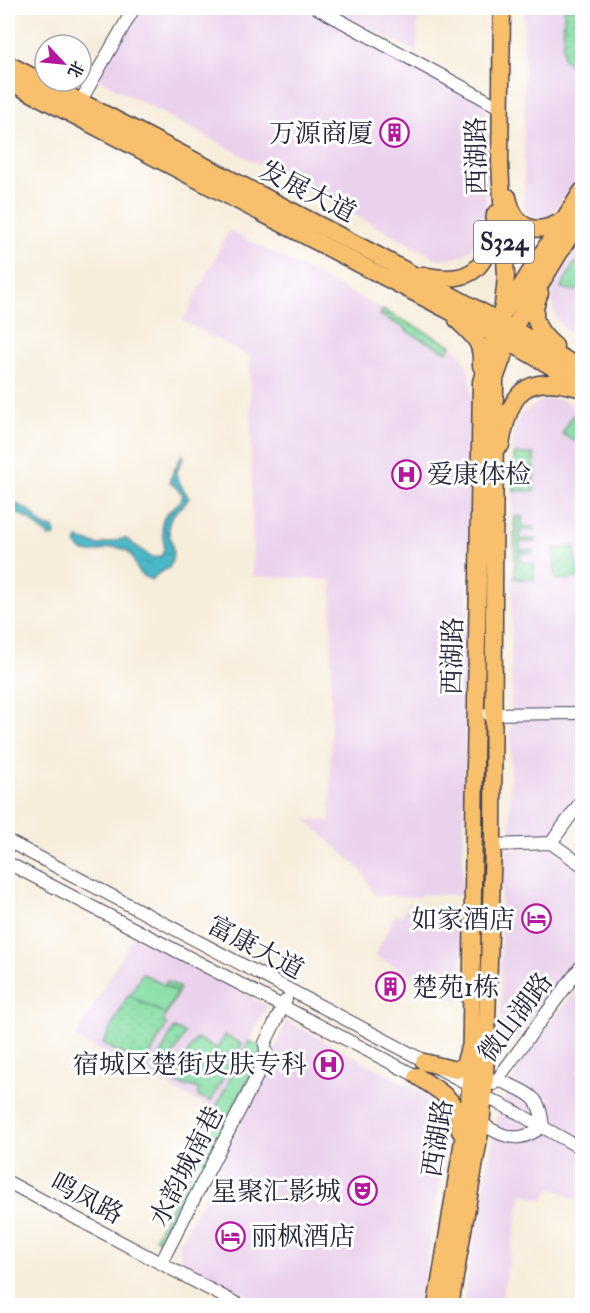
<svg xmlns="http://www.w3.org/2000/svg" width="590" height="1313" font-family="'IM FELL Double Pica','Noto Serif SC',serif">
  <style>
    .built { fill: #ead1ec }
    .grass { fill: url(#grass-dots); stroke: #53806f; stroke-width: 1.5 }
    .park { fill: #84dda3; stroke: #53806f; stroke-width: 1.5 }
    .water { fill: url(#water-ripples); stroke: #366d81; stroke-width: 1.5 }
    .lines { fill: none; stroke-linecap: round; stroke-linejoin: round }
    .minor-casing { stroke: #424053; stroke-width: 14 }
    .major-casing { stroke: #424053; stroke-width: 19 }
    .minor { stroke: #fff; stroke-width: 12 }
    .major { stroke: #f8bf6c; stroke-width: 16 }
    .labels { text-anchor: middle; stroke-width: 6; stroke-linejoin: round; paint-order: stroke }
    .shield { fill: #fff; stroke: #646476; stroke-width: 1.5 }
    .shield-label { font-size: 24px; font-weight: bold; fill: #22223b }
    .poi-label { font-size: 26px; fill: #22223b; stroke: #fff; text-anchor: end }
    .street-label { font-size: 26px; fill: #22223b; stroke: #fff }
  </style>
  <defs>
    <pattern id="grass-dots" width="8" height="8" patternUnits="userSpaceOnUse" patternTransform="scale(1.5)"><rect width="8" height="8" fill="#84dda3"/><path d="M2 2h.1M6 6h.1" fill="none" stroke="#72bd8d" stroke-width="1.8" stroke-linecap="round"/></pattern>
    <pattern id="water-ripples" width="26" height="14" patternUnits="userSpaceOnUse" patternTransform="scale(1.5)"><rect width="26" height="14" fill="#4bb8c7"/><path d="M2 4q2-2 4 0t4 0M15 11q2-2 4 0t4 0" fill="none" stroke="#3e95a3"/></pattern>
  </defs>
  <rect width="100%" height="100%" fill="#fff"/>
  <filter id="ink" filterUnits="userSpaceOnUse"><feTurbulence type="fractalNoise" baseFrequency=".0167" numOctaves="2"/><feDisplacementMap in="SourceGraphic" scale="12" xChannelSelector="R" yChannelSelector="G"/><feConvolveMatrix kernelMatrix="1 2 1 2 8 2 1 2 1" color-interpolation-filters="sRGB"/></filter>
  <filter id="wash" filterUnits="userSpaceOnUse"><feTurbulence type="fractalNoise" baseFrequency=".008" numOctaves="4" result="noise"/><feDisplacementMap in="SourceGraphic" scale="24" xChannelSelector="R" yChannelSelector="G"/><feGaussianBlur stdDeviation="1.35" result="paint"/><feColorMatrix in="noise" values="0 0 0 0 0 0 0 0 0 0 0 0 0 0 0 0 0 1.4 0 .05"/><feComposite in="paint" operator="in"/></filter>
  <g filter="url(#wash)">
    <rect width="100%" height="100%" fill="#f7eddb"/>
    <path class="built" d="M134,8H308L485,103L486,221L480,239L465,254L455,258L442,259L434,257L94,77Z
      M333,8H418L417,53Z
      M524,8H582V169L551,216L543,219L532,217L528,214L524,206Z
      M229,230L451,345L460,353L469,371L472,398L462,895L421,894L420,897L374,895L362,871L306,820L330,821L332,580L253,576L250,357L183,321Z
      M582,239V340L563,328L558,321L554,312L551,298L556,280Z
      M553,399L562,400L582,412V796L553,837L510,839L513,434L516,423L523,413L543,400Z
      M552,848L582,870V954L515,1040H508L501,1036V850Z
      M408,903L428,912L462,919L461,1002L375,956L395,914L401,917Z
      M133,936L267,1006L214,1110L75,1038Z
      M582,983V1065L576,1073L582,1077V1203L552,1187L543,1200L522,1193L501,1305H481L463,1302L498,1113L524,1055Z
      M285,1020L448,1106L449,1121L420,1305H266L181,1260L179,1245L263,1082V1075L282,1033Z"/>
    <path class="grass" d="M564,8H582V55L575,66L563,59Z
      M580,263L582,264C582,274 585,285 576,291L561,288L574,264Z
      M383,310L451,345L447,352L406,331L407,329L380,315Z
      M573,415L582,420V445L562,434Z
      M514,454H534V491H514Z
      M515,517H522L523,527H534V530H520V539H534V542H520V550H533V553H520V562L534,563V579H515Z
      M574,547L580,578L555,580L554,550Z
      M167,981L180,988L163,1021L167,1024L144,1066L103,1044L128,995L165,1014L177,992L165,985Z
      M174,1028L185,1033L167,1067L177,1072L196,1038L217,1049L225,1035L242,1044L211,1101L198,1097V1089C192,1085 189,1087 183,1085C174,1083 161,1076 155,1069V1065Z"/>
    <path class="park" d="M142,973L177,992L165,1014L130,996Z
      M249,1041L263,1048L167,1244L155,1238L199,1155L198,1144Z"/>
    <path class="water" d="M182,455L184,456L177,471V479L189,498C184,508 174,510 170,520C164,535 180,547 169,568L159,573L151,580C148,578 142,576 139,572C132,562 135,552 120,548C105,543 90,563 76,545L78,539L99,545L125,538L151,557C172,561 161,535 162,524C164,510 181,507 183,494L170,482V479Z
      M8,500L30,511L44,526L54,528L55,536L49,537L30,520L8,507Z"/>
  </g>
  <g filter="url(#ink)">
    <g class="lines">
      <defs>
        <path id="minor" d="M317,8L501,108
          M80,102L134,8
          M488,714L582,713
          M8,841L470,1085C477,1084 482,1080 488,1080C499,1078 528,1092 535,1100C541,1108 542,1118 543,1127C535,1131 529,1136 520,1137C507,1139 484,1128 478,1117
          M551,843L582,800
          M493,845L551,843L582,865
          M8,863L424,1080
          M494,1084L582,965
          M484,1096L518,1113
          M521,1115L582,1149
          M8,1182L241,1306
          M161,1263L257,1076L266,1052L265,1043L286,1000"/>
        <path id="major" d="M8,64L377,255L499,321L582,369
          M8,81L507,341L582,384
          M508,197C515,229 536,237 563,220
          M423,275C477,287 490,263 495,214
          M540,293C529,317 537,331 555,346
          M505,311L582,191
          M457,320C474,338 482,340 481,366
          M501,445C510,392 524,373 579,388
          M424,1062L456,1070L464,1065L468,1051
          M417,1076C440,1092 460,1099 460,1131
          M436,1306L469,1103L470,1085L481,382L503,306L506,277L500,163L502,8
          M450,1306L481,1127L485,1080L493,845L495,379L513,329L582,216"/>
      </defs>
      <use href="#minor" class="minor-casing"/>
      <use href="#major" class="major-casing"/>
      <use href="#minor" class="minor"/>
      <use href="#major" class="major"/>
    </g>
  </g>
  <defs>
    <symbol id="building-ring" viewBox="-11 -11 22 22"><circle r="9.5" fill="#fff" stroke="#b5179e" stroke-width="1.5"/><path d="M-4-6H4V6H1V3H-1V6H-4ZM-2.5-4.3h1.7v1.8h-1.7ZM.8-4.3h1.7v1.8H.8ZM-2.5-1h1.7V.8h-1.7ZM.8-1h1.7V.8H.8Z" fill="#b5179e"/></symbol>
    <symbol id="hospital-ring" viewBox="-11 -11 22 22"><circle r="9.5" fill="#fff" stroke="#b5179e" stroke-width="1.5"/><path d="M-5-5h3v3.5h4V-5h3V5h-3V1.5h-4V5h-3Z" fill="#b5179e"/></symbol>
    <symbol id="hotel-ring" viewBox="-11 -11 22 22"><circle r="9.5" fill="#fff" stroke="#b5179e" stroke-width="1.5"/><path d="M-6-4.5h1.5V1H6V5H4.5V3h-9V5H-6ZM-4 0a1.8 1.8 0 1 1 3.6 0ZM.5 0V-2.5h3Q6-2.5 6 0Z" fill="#b5179e"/></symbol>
    <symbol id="theatre-ring" viewBox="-11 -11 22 22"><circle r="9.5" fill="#fff" stroke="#b5179e" stroke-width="1.5"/><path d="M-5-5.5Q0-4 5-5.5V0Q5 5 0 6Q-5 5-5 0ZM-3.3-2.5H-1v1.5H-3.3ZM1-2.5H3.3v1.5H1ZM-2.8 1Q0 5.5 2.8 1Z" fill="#b5179e"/></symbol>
  </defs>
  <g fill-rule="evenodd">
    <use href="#building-ring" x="378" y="116" width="33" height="33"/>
    <use href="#hospital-ring" x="390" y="458" width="33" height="33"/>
    <use href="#hotel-ring" x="520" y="902" width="33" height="33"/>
    <use href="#building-ring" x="374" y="970" width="33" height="33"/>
    <use href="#hospital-ring" x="312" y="1048" width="33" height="33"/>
    <use href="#theatre-ring" x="346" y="1174" width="33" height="33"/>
    <use href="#hotel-ring" x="214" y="1220" width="33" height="33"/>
  </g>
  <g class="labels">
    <rect class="shield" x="474" y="221" width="60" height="42" rx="4.5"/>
    <g class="shield-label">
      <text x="504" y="250">S324</text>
    </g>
    <g class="poi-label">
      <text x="373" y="142">万源商厦</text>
      <text x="427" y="483" text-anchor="start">爱康体检</text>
      <text x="515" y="928">如家酒店</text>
      <text x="412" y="996" text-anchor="start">楚苑1栋</text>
      <text x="307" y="1073">宿城区楚街皮肤专科</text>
      <text x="341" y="1200">星聚汇影城</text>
      <text x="251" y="1245" text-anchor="start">丽枫酒店</text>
    </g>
    <g class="street-label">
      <text transform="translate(476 156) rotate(-91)" y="9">西湖路</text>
      <text transform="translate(308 191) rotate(27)" y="9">发展大道</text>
      <text transform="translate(452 656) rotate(-89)" y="9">西湖路</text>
      <text transform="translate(256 947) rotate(28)" y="9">富康大道</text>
      <text transform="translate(515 1017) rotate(-53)" y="9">微山湖路</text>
      <text transform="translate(437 1138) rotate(-81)" y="9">西湖路</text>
      <text transform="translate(186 1166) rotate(-63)" y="9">水韵城南巷</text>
      <text transform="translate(87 1198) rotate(28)" y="9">鸣凤路</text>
    </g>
  </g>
  <rect width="590" height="1313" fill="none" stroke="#fff" stroke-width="30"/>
  <g transform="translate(63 63) rotate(116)"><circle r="28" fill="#ffffff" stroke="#a7a7b1" stroke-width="1.5"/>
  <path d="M0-4.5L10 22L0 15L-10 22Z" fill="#b5179e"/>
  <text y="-9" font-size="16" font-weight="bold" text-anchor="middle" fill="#22223b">北</text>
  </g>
</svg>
